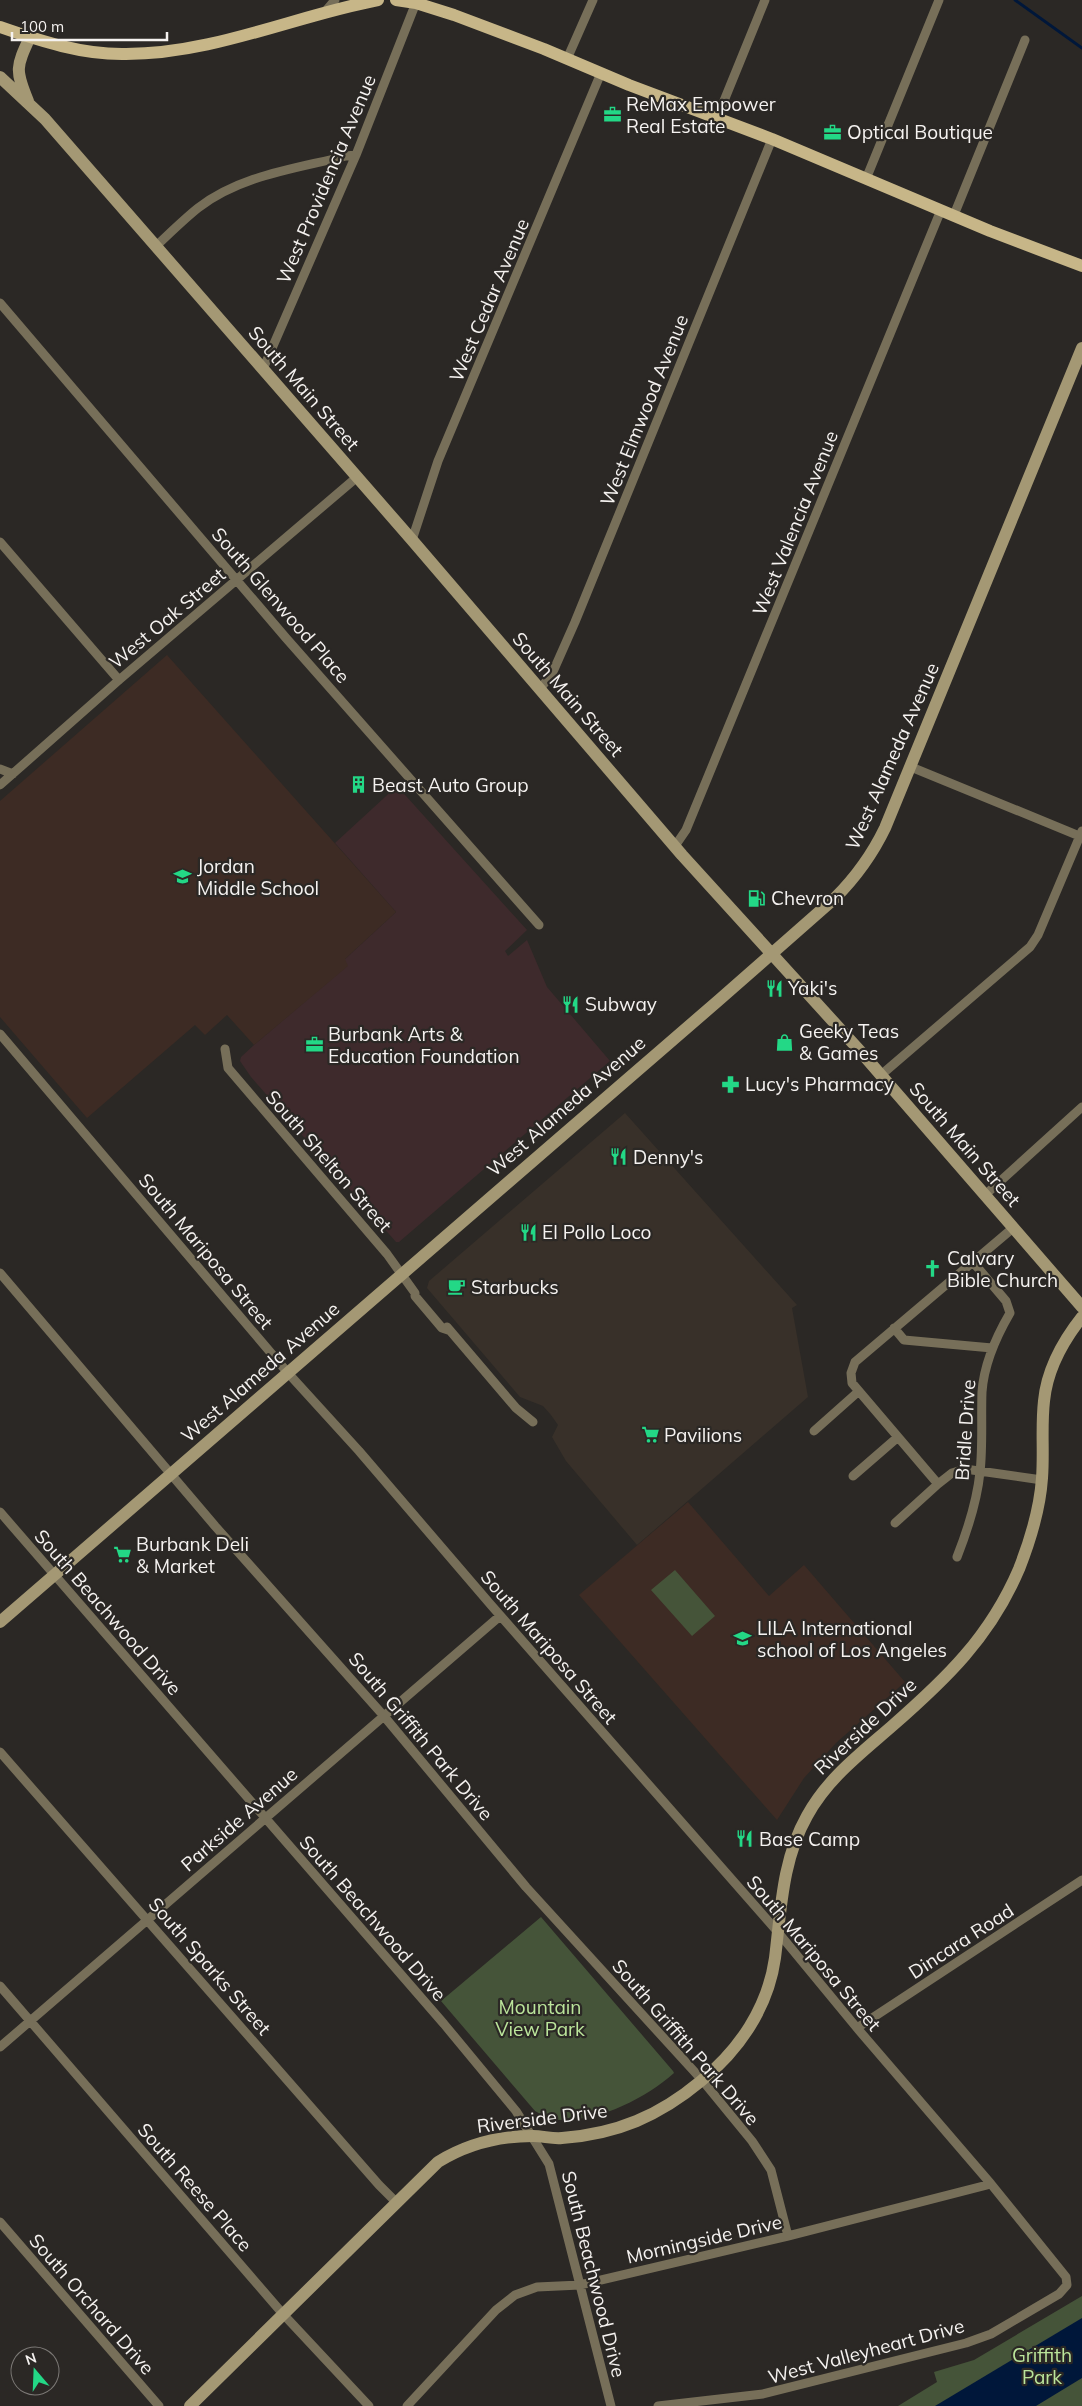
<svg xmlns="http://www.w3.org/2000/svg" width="1082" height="2406" font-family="Mulish,sans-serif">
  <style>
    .built { fill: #383029 }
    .industrial { fill: #3e2a2c }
    .education { fill: #3d2b24 }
    .green { fill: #455439 }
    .water { fill: #00173a }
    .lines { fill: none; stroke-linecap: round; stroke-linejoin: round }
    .stream { stroke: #00173a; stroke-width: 3 }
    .minor { stroke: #776f59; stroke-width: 9 }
    .secondary { stroke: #a49874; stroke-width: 12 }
    .primary { stroke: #c7b688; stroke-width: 12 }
    .labels { text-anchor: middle; stroke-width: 4.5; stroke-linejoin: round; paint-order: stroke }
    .poi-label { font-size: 19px; fill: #f5f2f0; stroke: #2b2825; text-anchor: start }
    .street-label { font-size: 19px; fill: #f5f2f0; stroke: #2b2825 }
    .park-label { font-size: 19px; fill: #bbe59b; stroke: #2b2825 }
  </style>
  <rect width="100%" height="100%" fill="#2b2825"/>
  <path class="built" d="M625,1113L797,1305L792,1308L808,1397L637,1545L566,1461L552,1437L558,1425L551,1415L543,1406L520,1397L427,1288L429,1281Z"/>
  <path class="industrial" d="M397,786L527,930L505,951L508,956L527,940L547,987L610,1061L399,1242H396L251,1077L240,1061L241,1057L254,1045L347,966L344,960L396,912L335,843Z"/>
  <path class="education" d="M167,655L396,912L345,959L348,966L254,1045L227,1015L205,1035L195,1025L87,1118L0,1017V801Z
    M688,1502L769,1596L804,1565L905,1682L836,1743L804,1778L777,1820L579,1595Z"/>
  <path class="green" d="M675,1570L715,1616L692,1636L651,1590Z
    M541,1917L673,2071L674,2073C642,2101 593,2125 549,2119C544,2118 540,2113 535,2111L441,2001Z
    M1082,2296V2406H898L937,2382L934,2372L974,2360Z"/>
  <path class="water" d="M1082,2318V2378L1036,2406H935Z"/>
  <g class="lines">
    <path class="stream" d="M1015,0L1082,48"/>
    <path class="minor" d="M324,13L335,0
      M567,59L593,0
      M717,118L765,0
      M866,179L939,0
      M954,215L1025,40
      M155,247C169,234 183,220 198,208C241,175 295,169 346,156L356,155
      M0,303L286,638L539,925
      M263,369L356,155L417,0
      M412,540L438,461L601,73
      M0,542L119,680
      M539,690L552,674L575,622L772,139
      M911,767L1082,837
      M0,769L13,774
      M0,785L119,680L356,478
      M675,846L686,830L941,210
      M0,1034L288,1373L359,1451L491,1605L777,1931L857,2028L991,2184L1066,2277L1067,2285L1059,2294L991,2334L966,2343L763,2394L658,2406
      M225,1049L228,1068L387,1254L415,1293V1296L442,1328L448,1330
      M881,1075L1030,947L1038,935L1082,831
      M985,1195L1082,1107
      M1013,1228L855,1362L851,1373L852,1383L938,1484L952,1473L965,1469L1042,1480
      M0,1273L215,1526L383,1715L526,1887L702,2080L752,2141L771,2170L788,2236
      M447,1327L516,1408L533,1422
      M894,1328L904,1340L992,1348
      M814,1431L859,1391
      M853,1476L898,1437
      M0,1512L444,2024L516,2111L549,2164L611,2406
      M895,1523L938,1484
      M957,1557C968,1529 977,1502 980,1472C983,1446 981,1418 982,1392C984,1363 996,1337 1010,1313L1006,1301L972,1261
      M0,1752L379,2185L396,2202
      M0,1986L283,2314L369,2406
      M857,2028L1082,1880
      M0,2047L500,1616
      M0,2222L159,2406
      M407,2406L496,2310L515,2295L537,2287L580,2285L788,2236L991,2184"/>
    <path class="secondary" d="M0,77L45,119L412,540L682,855L860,1051L1082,1307
      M28,101C15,70 16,67 30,37
      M0,1622L719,1000L835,898C856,877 872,855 885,828L1082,348
      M190,2406L438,2162C467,2144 498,2136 533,2136C543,2136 552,2139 562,2138C617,2134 659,2116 701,2081C739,2050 768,2008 775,1958C781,1910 782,1860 807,1816C827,1779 860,1754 891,1727C946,1679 990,1637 1019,1569C1030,1541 1040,1508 1042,1478C1044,1452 1041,1427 1044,1401C1047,1370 1063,1341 1082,1317"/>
    <path class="primary" d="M396,0L416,3L454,15L544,49L629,85L772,139L990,231L1082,266
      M0,27C40,41 83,55 126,54C213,54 294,16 378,0"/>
  </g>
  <defs>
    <symbol id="office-bare" viewBox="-9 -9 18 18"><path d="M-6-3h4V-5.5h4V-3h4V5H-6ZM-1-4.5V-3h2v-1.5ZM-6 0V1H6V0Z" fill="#23d886" stroke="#2b2825" stroke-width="2.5" paint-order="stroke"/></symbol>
    <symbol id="building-bare" viewBox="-9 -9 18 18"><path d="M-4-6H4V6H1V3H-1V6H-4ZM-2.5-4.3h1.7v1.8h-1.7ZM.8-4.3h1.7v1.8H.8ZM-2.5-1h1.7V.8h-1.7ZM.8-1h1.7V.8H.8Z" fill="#23d886" stroke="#2b2825" stroke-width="2.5" paint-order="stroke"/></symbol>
    <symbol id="school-bare" viewBox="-9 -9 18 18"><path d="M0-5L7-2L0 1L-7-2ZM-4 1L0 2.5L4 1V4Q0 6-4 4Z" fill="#23d886" stroke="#2b2825" stroke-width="2.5" paint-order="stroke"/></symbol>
    <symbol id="fuel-bare" viewBox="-9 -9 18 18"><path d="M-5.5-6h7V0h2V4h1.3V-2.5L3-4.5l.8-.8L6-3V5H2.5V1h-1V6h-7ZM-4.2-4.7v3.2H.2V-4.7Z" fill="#23d886" stroke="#2b2825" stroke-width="2.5" paint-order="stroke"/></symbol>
    <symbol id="restaurant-bare" viewBox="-9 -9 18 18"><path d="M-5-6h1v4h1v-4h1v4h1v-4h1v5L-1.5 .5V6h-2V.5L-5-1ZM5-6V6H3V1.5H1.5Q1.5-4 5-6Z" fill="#23d886" stroke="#2b2825" stroke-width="2.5" paint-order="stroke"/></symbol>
    <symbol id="shop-bare" viewBox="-9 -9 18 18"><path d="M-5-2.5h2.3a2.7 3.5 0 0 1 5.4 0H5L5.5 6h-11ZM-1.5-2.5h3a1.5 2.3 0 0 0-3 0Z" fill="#23d886" stroke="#2b2825" stroke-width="2.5" paint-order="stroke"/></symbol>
    <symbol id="pharmacy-bare" viewBox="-9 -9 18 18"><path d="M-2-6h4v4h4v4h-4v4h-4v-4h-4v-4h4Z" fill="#23d886" stroke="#2b2825" stroke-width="2.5" paint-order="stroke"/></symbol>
    <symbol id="church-bare" viewBox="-9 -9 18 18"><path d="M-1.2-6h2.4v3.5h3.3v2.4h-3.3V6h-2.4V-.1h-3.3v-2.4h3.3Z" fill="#23d886" stroke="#2b2825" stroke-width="2.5" paint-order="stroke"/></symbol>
    <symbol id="cafe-bare" viewBox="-9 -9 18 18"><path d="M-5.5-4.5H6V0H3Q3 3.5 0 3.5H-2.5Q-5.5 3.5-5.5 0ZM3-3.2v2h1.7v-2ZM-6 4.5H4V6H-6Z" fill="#23d886" stroke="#2b2825" stroke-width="2.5" paint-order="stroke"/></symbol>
    <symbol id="supermarket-bare" viewBox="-9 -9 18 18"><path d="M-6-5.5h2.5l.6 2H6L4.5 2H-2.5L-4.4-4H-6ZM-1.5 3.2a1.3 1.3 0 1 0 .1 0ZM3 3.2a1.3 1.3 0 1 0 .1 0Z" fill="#23d886" stroke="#2b2825" stroke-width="2.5" paint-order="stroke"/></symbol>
  </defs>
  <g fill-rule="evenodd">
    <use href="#office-bare" x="600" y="102" width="25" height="25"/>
    <use href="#office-bare" x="820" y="120" width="25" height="25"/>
    <use href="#building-bare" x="346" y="772" width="25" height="25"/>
    <use href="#school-bare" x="170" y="864" width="25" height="25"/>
    <use href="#fuel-bare" x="744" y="886" width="25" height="25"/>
    <use href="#restaurant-bare" x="762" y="976" width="25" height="25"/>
    <use href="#restaurant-bare" x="558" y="992" width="25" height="25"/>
    <use href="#shop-bare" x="772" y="1030" width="25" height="25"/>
    <use href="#office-bare" x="302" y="1032" width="25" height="25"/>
    <use href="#pharmacy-bare" x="718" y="1072" width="25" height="25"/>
    <use href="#restaurant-bare" x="606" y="1144" width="25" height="25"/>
    <use href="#restaurant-bare" x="516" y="1220" width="25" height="25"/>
    <use href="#church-bare" x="920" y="1256" width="25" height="25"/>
    <use href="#cafe-bare" x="444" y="1274" width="25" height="25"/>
    <use href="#supermarket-bare" x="638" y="1422" width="25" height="25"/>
    <use href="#supermarket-bare" x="110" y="1542" width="25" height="25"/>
    <use href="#school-bare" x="730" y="1626" width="25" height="25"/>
    <use href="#restaurant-bare" x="732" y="1826" width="25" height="25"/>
  </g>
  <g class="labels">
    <g class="poi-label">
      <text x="626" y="111">ReMax Empower<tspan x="626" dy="22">Real Estate</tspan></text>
      <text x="847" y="139">Optical Boutique</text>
      <text x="372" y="792">Beast Auto Group</text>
      <text x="197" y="873">Jordan<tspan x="197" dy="22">Middle School</tspan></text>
      <text x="771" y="905">Chevron</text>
      <text x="788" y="995">Yaki's</text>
      <text x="585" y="1011">Subway</text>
      <text x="799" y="1038">Geeky Teas<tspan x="799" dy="22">&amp; Games</tspan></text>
      <text x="328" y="1041">Burbank Arts &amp;<tspan x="328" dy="22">Education Foundation</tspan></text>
      <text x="745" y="1091">Lucy's Pharmacy</text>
      <text x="633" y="1164">Denny's</text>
      <text x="542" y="1239">El Pollo Loco</text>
      <text x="947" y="1265">Calvary<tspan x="947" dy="22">Bible Church</tspan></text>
      <text x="471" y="1294">Starbucks</text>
      <text x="664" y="1442">Pavilions</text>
      <text x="136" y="1551">Burbank Deli<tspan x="136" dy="22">&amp; Market</tspan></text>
      <text x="757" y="1635">LILA International<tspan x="757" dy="22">school of Los Angeles</tspan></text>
      <text x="759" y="1846">Base Camp</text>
    </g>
    <g class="street-label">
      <text transform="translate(326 179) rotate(-67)" y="7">West Providencia Avenue</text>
      <text transform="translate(489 300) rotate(-67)" y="7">West Cedar Avenue</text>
      <text transform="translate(304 388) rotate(49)" y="7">South Main Street</text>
      <text transform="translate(644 410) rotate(-68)" y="7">West Elmwood Avenue</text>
      <text transform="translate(795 523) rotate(-68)" y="7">West Valencia Avenue</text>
      <text transform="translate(281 605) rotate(49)" y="7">South Glenwood Place</text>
      <text transform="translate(167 618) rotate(-40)" y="7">West Oak Street</text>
      <text transform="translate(568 694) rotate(49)" y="7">South Main Street</text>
      <text transform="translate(892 756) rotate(-66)" y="7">West Alameda Avenue</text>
      <text transform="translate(566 1106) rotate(-41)" y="7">West Alameda Avenue</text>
      <text transform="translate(965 1144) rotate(49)" y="7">South Main Street</text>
      <text transform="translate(329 1161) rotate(49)" y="7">South Shelton Street</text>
      <text transform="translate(206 1251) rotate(50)" y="7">South Mariposa Street</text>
      <text transform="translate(260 1372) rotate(-41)" y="7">West Alameda Avenue</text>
      <text transform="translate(965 1430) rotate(-86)" y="7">Bridle Drive</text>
      <text transform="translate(108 1612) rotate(49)" y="7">South Beachwood Drive</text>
      <text transform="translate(549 1647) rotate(49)" y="7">South Mariposa Street</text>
      <text transform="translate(865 1726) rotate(-43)" y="7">Riverside Drive</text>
      <text transform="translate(421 1736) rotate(50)" y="7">South Griffith Park Drive</text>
      <text transform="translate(239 1819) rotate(-41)" y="7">Parkside Avenue</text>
      <text transform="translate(373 1918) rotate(49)" y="7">South Beachwood Drive</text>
      <text transform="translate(961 1941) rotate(-33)" y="7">Dincara Road</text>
      <text transform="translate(814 1953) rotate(50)" y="7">South Mariposa Street</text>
      <text transform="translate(210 1966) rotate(49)" y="7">South Sparks Street</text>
      <text transform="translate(686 2042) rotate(49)" y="7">South Griffith Park Drive</text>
      <text transform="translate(542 2118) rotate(-7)" y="7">Riverside Drive</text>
      <text transform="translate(195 2187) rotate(49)" y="7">South Reese Place</text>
      <text transform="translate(704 2239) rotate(-13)" y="7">Morningside Drive</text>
      <text transform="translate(594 2274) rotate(76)" y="7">South Beachwood Drive</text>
      <text transform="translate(92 2304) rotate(49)" y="7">South Orchard Drive</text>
      <text transform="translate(866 2351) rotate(-15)" y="7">West Valleyheart Drive</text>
    </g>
    <g class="park-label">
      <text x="540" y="2014">Mountain<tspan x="540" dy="22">View Park</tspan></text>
      <text x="1042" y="2362">Griffith<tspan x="1042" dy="22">Park</tspan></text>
    </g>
  </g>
  <g transform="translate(35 2371) rotate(341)"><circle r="24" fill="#2b2825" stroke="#7c7976"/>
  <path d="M0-4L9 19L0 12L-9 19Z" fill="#23d886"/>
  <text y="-8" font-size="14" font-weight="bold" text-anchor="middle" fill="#f5f2f0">N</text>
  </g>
  <path d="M12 32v8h155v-8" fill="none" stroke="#f5f2f0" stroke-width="2.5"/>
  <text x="20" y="32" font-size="15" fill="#f5f2f0" stroke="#2b2825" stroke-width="4" paint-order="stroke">100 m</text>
</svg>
